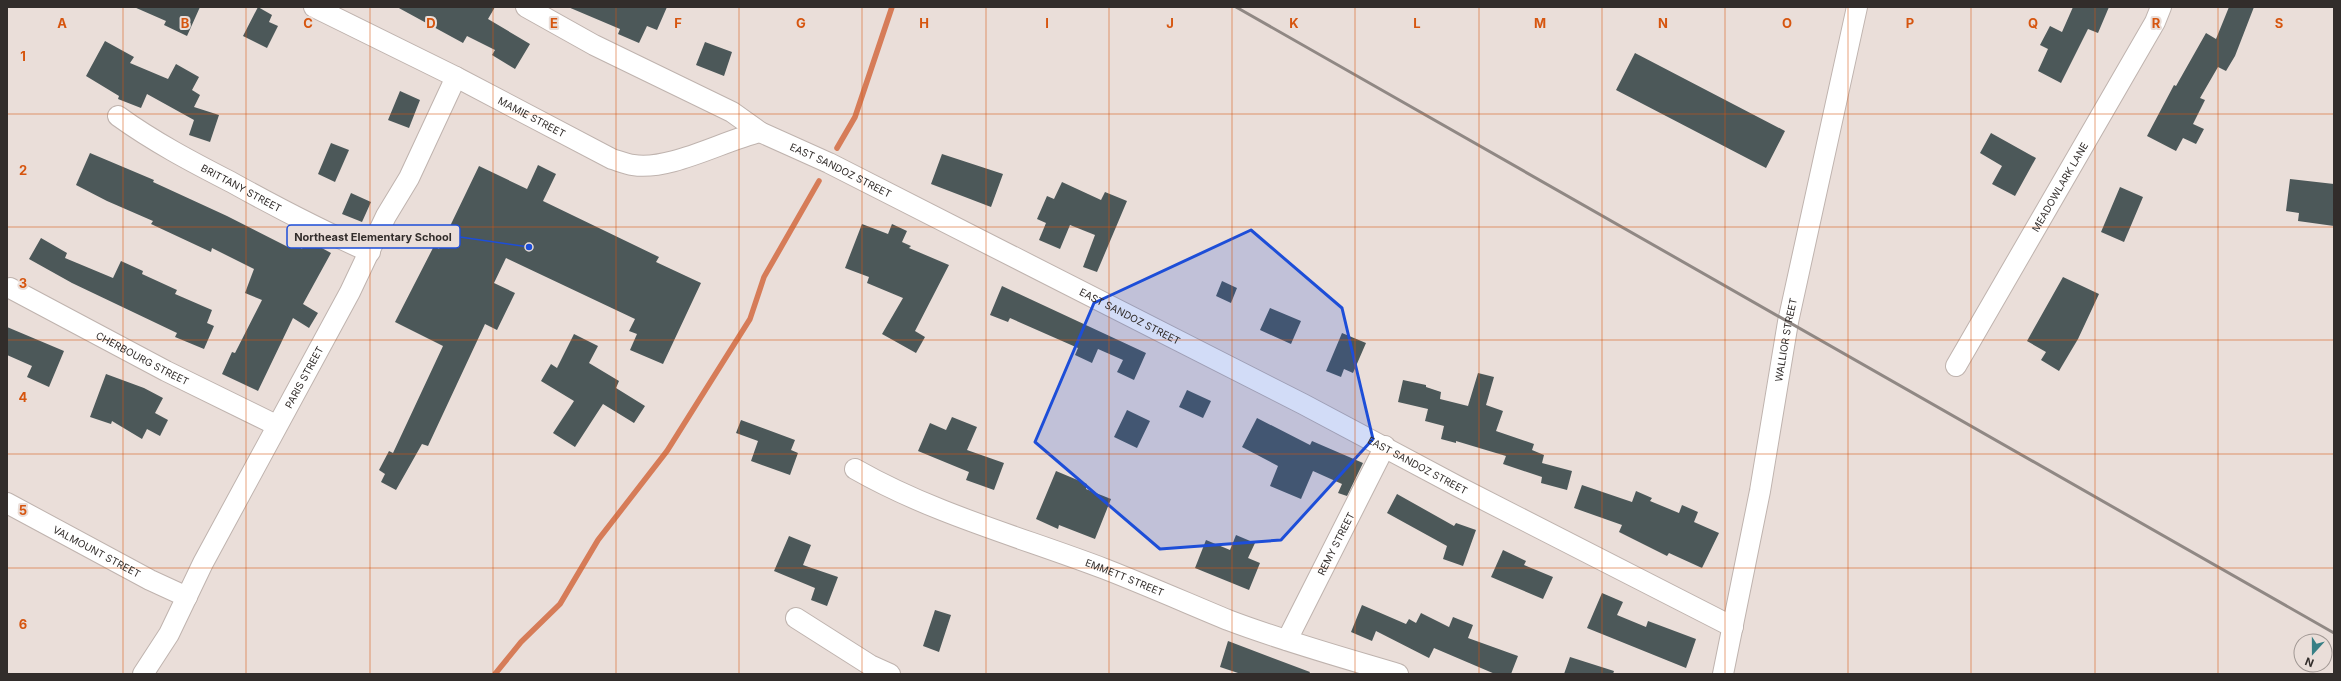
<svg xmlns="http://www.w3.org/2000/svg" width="2341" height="681" font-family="Inter,sans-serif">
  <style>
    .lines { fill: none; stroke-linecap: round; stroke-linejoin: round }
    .stream { stroke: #d67c58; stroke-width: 5.5 }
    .building { fill: #4c5859 }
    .minor-casing { stroke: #bfb3ae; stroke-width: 22 }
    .minor { stroke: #fff; stroke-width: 20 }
    .rail { stroke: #908884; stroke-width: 3 }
    .marked { fill: #1d4ed8; fill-opacity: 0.2; stroke: #1d4ed8; stroke-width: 3; stroke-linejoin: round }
    .grid { fill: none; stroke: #d6550f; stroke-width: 1; stroke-opacity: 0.55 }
    .labels { text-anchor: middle; stroke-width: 4; stroke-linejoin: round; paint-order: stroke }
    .street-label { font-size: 10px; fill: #322d2b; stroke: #eaded9 }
    .grid-label { font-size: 13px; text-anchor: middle; font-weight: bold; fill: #d6550f; stroke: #eaded9; stroke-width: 4; stroke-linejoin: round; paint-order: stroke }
    .leader { fill: none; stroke: #1d4ed8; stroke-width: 1.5 }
    .callout-dot { fill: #1d4ed8; stroke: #eaded9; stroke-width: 1.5 }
    .callout { fill: #eaded9; stroke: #1d4ed8; stroke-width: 1.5 }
    .callout-label { font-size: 11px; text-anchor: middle; font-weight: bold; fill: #322d2b }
  </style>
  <rect width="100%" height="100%" fill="#eaded9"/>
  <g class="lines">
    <path class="stream" d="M837,148L855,117L892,7
      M495,674L521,642L560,604L598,540L667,451L750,319L764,277L819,181"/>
  </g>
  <path class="building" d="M134,7H200L187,36L164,25L166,21Z
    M258,7L272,15L269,22L278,26L267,48L243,36Z
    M397,7H495L488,19L530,44L515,69L492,55L495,50L467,36L463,43Z
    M568,7H667L657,30L647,26L639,43L618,34L620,29Z
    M2073,7H2109L2098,33L2088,29L2061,83L2038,71L2048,49L2040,45L2050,26L2062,32Z
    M2229,7H2254L2235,56L2226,71L2218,67L2200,98L2205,100L2193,124L2204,129L2196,144L2183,138L2176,151L2147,136L2174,85L2176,86L2206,33L2216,39Z
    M105,41L134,57L130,63L168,79L176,64L199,77L192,90L200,95L194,107L219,115L210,142L189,135L194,120L147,94L141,108L118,99L119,96L86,76Z
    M705,42L732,52L724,76L696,65Z
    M1635,53L1785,131L1766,168L1616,90Z
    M400,91L420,100L409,128L388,120Z
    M1991,133L2036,158L2015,196L1992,184L2002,166L1980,153Z
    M331,143L349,150L335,182L318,174Z
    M90,153L154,180L153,182L227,216L288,247L290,242L302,249L307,240L331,253L303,304L318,313L309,328L293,318L258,391L222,374L232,352L235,353L262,300L245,293L254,269L212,248L211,252L151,224L153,221L107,201L76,185Z
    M942,154L1003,174L991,207L931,184Z
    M538,165L556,174L543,201L659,257L656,262L701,283L663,364L630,350L637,334L629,331L635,319L506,258L494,283L515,293L497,330L485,324L428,446L422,444L396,490L381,482L385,474L379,470L389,451L393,453L443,346L395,322L434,246L439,249L479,166L527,189Z
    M2290,179L2334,184V226L2298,221L2299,213L2286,211Z
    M1062,182L1101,200L1105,192L1127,201L1097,272L1083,267L1095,235L1070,225L1060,249L1039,240L1046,223L1037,219L1047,196L1054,199Z
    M2120,187L2143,197L2124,242L2101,232Z
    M351,193L371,202L362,222L342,214Z
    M862,224L888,234L892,224L907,231L902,242L911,246L909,248L949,265L915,331L925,337L916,353L882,334L903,298L867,283L869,277L845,268Z
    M41,238L67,253L65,258L113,278L121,261L143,271L142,274L177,290L175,294L212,310L207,323L214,326L204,349L175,337L177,333L72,283L29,259Z
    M2063,277L2099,294L2078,339L2059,371L2041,360L2046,352L2027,341Z
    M1222,281L1237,288L1231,303L1216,296Z
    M1002,286L1146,353L1134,380L1117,372L1123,360L1098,349L1092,363L1075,355L1078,348L1010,318L1008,322L990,315Z
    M1270,308L1301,321L1291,344L1260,330Z
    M7,327L64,351L49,387L27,377L32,366L7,355Z
    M1342,333L1366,343L1353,373L1344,369L1341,377L1326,371Z
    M574,334L598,346L589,363L619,381L616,388L645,406L634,423L603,404L575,447L553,433L574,401L541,381L551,364L557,368Z
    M1478,373L1494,377L1486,405L1503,411L1496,431L1534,444L1532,450L1544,455L1542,463L1572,471L1567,490L1541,483L1542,477L1503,464L1506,456L1456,441V443L1441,439L1444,426L1425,421L1428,409L1398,402L1403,380L1426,385V387L1441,392L1440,399L1468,406Z
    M106,374L144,388L163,398L155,413L168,420L160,436L147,429L142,439L112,421L111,424L90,417Z
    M1187,390L1211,401L1203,418L1179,407Z
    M1127,410L1150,421L1137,448L1114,437Z
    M952,417L977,427L967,450L1004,463L994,490L966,480L969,472L918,451L930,423L946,430Z
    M1257,418L1310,445L1312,441L1363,463L1347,496L1338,493L1342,484L1313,471L1301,499L1270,486L1278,466L1242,447Z
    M741,420L795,440L791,450L798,453L790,475L751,461L758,441L736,433Z
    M1056,471L1087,484L1086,489L1111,499L1095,539L1059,525L1058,529L1036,519Z
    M1582,485L1632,502L1636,491L1652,498L1650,501L1679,513L1682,505L1698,512L1694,522L1719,533L1702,568L1669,553L1667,556L1619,532L1622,525L1574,508Z
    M1397,494L1454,526L1456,523L1476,530L1463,566L1443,559L1447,546L1387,513Z
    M1236,535L1255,543L1248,558L1260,563L1249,590L1195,568L1206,540L1230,550Z
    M789,536L811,545L803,565L838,577L827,606L811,600L815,588L774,571Z
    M1503,550L1526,561L1524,565L1553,577L1543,599L1491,577Z
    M1602,593L1623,602L1617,615L1646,627L1648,621L1696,639L1686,668L1587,628Z
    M1362,605L1406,624L1409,619L1416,623L1421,613L1449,627L1453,617L1473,625L1468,638L1518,656L1511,674H1495L1434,648L1429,658L1376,631L1372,641L1351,632Z
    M935,610L951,615L939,652L923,646Z
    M1228,641L1310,672L1309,674H1241L1220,667Z
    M1570,657L1614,671L1613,674H1564Z"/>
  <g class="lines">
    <defs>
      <g id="minor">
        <path id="s1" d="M314,7L456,77L612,159C619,161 626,164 633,165C670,171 722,141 760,132"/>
        <path id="s2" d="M526,7L594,45L732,112L760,132L829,163L1303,404L1459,487L1733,627"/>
        <path id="s3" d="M118,116C154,142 192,162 231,182C276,207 322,231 370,252"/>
        <path id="s4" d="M10,288L166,371L276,425"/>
        <path id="s5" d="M1956,366L2155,22L2161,7"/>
        <path id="s6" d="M855,469C934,514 1021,537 1105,569C1146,585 1187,603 1228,620C1283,641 1341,657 1398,674"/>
        <path id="s7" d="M7,503L150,580L187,597"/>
        <path d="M796,618L870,665L890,674"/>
        <path id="s8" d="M1287,640L1385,446"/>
        <path id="s9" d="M143,674L169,634L203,563L350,292L386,216L409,178L456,77"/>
        <path id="s10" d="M1723,674L1760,491L1788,322L1857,7"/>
      </g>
    </defs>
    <use href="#minor" class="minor-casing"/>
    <use href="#minor" class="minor"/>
    <path class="rail" d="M1236,7L2334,633"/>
  </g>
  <path class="marked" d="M1251,230L1342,308L1373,439L1281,540L1160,549L1035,442L1094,303Z"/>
  <path class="grid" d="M123,7V674M246,7V674M370,7V674M493,7V674M616,7V674M739,7V674M862,7V674M986,7V674M1109,7V674M1232,7V674M1355,7V674M1479,7V674M1602,7V674M1725,7V674M1848,7V674M1971,7V674M2095,7V674M2218,7V674M7,114H2334M7,227H2334M7,340H2334M7,454H2334M7,568H2334"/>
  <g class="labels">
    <g class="street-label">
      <text dy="4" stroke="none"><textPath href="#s1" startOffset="244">MAMIE STREET</textPath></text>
      <text dy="4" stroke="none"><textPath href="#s2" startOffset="355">EAST SANDOZ STREET</textPath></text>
      <text dy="4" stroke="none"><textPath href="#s5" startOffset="207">MEADOWLARK LANE</textPath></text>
      <text dy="4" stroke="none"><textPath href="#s3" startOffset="143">BRITTANY STREET</textPath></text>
      <text dy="4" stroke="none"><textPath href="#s2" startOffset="679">EAST SANDOZ STREET</textPath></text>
      <text dy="4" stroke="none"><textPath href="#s10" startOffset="340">WALLIOR STREET</textPath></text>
      <text dy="4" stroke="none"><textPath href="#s4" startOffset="150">CHERBOURG STREET</textPath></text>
      <text dy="4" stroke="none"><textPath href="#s9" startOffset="338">PARIS STREET</textPath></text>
      <text dy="4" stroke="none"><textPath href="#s2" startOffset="1003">EAST SANDOZ STREET</textPath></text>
      <text dy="4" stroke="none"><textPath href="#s8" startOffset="108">REMY STREET</textPath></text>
      <text dy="4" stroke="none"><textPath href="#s7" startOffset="102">VALMOUNT STREET</textPath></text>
      <text dy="4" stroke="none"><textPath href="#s6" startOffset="291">EMMETT STREET</textPath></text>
    </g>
  </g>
  <g class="grid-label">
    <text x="62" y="28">A</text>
    <text x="185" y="28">B</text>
    <text x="308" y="28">C</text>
    <text x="431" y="28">D</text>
    <text x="554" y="28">E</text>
    <text x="678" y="28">F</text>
    <text x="801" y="28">G</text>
    <text x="924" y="28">H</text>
    <text x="1047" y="28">I</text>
    <text x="1170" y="28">J</text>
    <text x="1294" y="28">K</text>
    <text x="1417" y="28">L</text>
    <text x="1540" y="28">M</text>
    <text x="1663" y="28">N</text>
    <text x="1787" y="28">O</text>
    <text x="1910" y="28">P</text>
    <text x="2033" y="28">Q</text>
    <text x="2156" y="28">R</text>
    <text x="2279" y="28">S</text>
    <text x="23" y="61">1</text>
    <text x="23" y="175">2</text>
    <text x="23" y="288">3</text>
    <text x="23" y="402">4</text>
    <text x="23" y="515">5</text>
    <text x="23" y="629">6</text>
  </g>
  <path class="leader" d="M529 247L460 237"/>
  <circle class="callout-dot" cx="529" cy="247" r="4"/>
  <rect class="callout" x="287" y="225" width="173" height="23" rx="4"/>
  <g class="callout-label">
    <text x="373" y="241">Northeast Elementary School</text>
  </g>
  <rect width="2341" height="681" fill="none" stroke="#322d2b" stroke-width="16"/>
  <g transform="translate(2313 653) rotate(201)"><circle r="19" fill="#eaded9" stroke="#a09793"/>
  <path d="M0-3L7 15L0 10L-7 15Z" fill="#377f85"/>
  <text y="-6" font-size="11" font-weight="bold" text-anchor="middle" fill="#322d2b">N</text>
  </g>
</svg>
